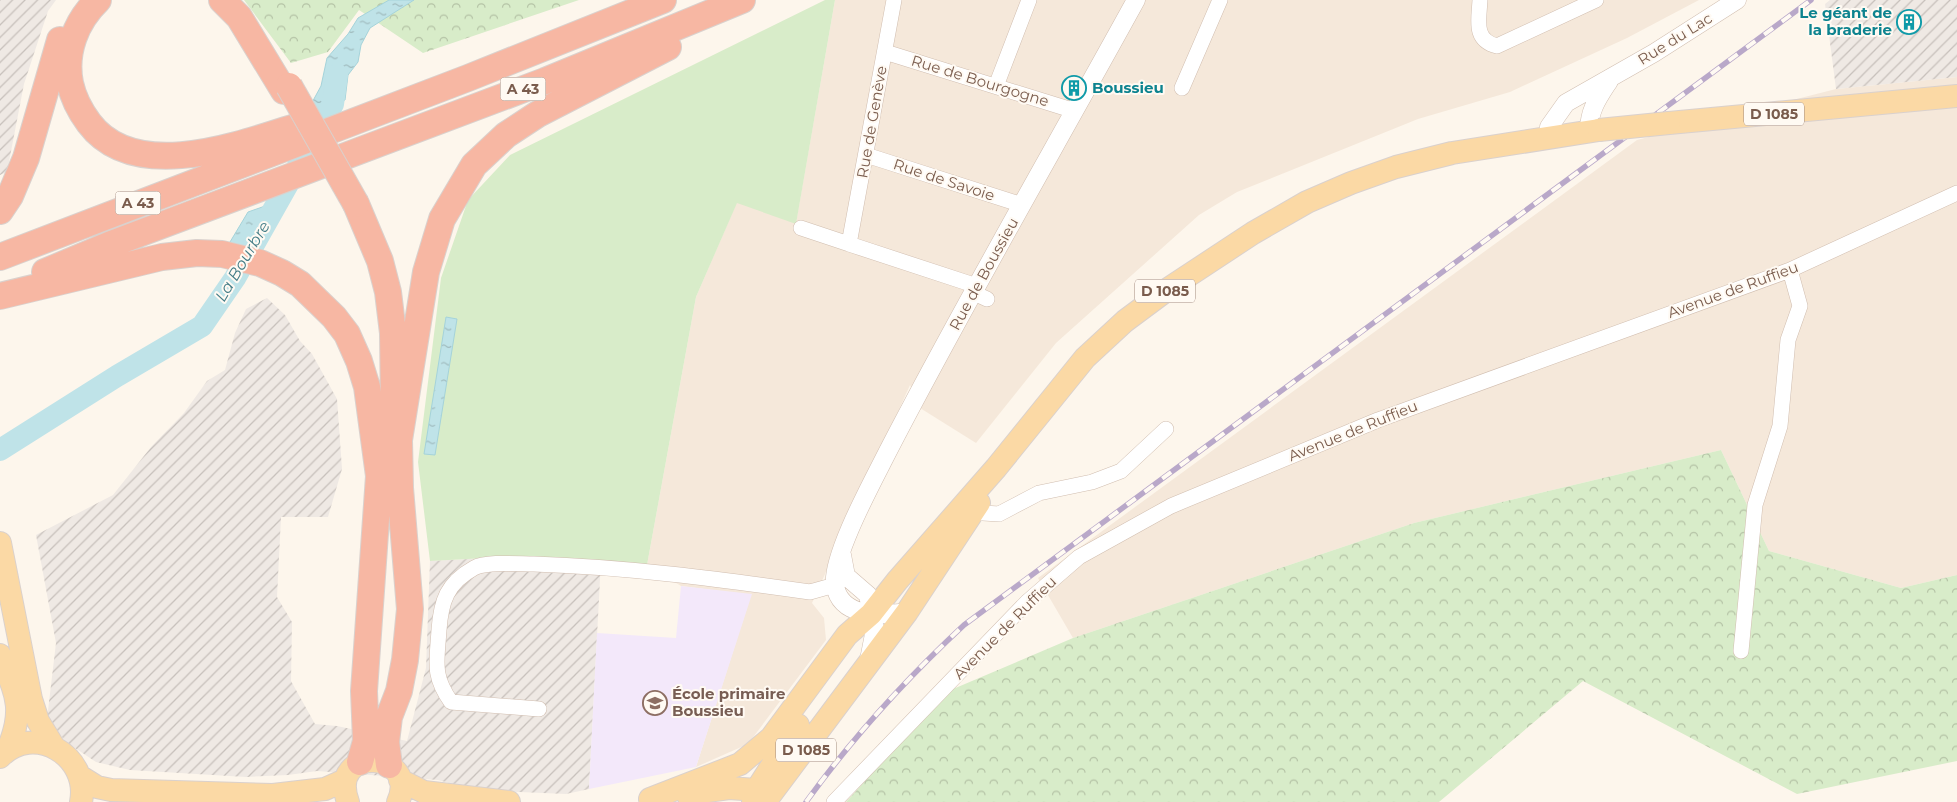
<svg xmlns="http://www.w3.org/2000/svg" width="1957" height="802" font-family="Montserrat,sans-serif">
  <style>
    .residential { fill: #f5e8da }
    .industrial { fill: url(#industrial-furrows) }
    .education { fill: #f3e8fa }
    .grass { fill: #d8ecc9 }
    .forest { fill: url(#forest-crowns) }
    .water { fill: url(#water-ripples); stroke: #a5d3da }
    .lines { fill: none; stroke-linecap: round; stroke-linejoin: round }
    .river { stroke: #bfe3e8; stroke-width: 22 }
    .minor-casing { stroke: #d1beb0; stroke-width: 16 }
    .tertiary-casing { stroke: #d1beb0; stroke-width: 19 }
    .primary-casing { stroke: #dad1cd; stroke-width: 24 }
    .motorway-casing { stroke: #dad1cd; stroke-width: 28 }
    .minor { stroke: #fff; stroke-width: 15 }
    .tertiary { stroke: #fff; stroke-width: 18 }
    .primary { stroke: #fbd9a5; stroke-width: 22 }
    .motorway { stroke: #f7b7a3; stroke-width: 26 }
    .rail-casing { stroke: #b9a8c9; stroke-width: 5.5 }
    .rail { stroke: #fffaf3; stroke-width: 4; stroke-dasharray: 11; stroke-linecap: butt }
    .primary-bridge-casing { stroke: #dad1cd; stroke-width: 24; stroke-linecap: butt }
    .motorway-bridge-casing { stroke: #dad1cd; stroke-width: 28; stroke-linecap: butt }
    .primary-bridge { stroke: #fbd9a5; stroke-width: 22 }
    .motorway-bridge { stroke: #f7b7a3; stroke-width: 26 }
    .labels { text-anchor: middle; stroke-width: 4; stroke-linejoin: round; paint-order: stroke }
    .shield { fill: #fffaf3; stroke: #a28b7f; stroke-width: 1 }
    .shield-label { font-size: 14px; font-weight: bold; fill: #7a5c4d }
    .culture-label { font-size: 15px; font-weight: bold; fill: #0d838f; stroke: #fffaf3; text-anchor: end }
    .street-label { font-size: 15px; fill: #7a5c4d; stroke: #fffaf3 }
    .education-label { font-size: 15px; font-weight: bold; fill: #785e54; stroke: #fffaf3; text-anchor: start }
    .water-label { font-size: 16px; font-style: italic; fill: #437c86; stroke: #fffaf3 }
  </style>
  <defs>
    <pattern id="industrial-furrows" width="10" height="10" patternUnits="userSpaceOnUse" patternTransform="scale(1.25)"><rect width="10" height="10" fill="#efe9e4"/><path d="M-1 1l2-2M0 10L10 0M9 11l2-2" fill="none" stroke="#c7c0bb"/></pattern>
    <pattern id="forest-crowns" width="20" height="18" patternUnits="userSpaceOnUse" patternTransform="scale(1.25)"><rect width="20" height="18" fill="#d8ecc9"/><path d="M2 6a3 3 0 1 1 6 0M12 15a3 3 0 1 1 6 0" fill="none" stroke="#b4c2a5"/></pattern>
    <pattern id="water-ripples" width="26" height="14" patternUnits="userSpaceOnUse" patternTransform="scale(1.25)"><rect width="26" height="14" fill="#bfe3e8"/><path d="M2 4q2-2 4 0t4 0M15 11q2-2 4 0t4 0" fill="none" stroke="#a0bbbe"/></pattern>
  </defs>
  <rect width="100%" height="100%" fill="#fdf6ec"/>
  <path class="residential" d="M835,0H1699L1627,38L1510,92L1418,119L1237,192L1199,215L1056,343L976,443L920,408L910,385L812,603L824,618L826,640L748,744L696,767L751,595L681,586L647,565L696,297L737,202L796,223Z
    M1957,77V575L1901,588L1769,551L1721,450L1414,523L1073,638L1038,578L1637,140L1836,89Z"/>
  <path class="industrial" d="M0,0H56L48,11L24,84L7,172L0,175Z
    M1830,0H1957V77L1836,89L1825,4Z
    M267,298L285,315L300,341L312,354L337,399L342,469L328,517H281L277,597L292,622L291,681L315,724L337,726L407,741L426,668L430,561L522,556L601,560L589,789L566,794L493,791L464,787L438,780L317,771L288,775L246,777L130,770L96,762L66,742L47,719L56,643L36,535L113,495L151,447L184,413L207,381L225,370L235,333L246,309Z"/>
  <path class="education" d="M681,586L752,594L696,767L589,789L597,633L676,638Z"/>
  <path class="grass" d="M825,0H835L796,224L737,203L696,297L647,565L522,556L430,561L418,462L441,278L468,200L510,155Z"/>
  <path class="forest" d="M244,0H579L423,53L359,10L328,52L291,63Z
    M1721,450L1769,551L1901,588L1957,575V761L1797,794L1583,681L1439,802H846L946,692L1073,638L1414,523Z"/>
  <path class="water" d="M389,0H414L370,28L361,45L358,62L348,75L345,100L311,112L309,108L321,86L327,58L348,34L358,18Z
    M288,198L256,254L227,247L248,212Z
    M446,317L457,319L435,455L424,454Z"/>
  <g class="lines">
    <path class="river" d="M0,450L117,376L202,326L235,278L333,104L337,75"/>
    <defs>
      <path id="minor" d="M894,0L849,244L977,286
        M1480,0C1479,20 1473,40 1497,46L1596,0
        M885,52L1075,111
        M996,86L1029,0
        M1182,88L1220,0
        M866,155L1022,205
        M801,228L849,244
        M974,293L987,299
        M968,504L983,513L999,514L1039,493L1092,482L1121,471L1166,429
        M1741,651L1755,505L1780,426L1788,340L1800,306L1790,270
        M539,709L451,702C432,675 437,662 439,630C441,601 447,583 474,568C486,561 519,564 534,564C627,567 718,579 810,592L835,585L843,578
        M834,802L1027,602L1079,557L1171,506L1378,420L1790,270L1957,193"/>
      <path id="tertiary" d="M1589,131C1589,110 1598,98 1609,81
        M1548,136L1549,127L1566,103L1654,53L1737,0
        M842,555L846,576L868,595L875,629L869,660
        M907,612C881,616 840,618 835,585C831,557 874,479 887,453C966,300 1053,151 1136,0"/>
      <path id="primary" d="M1669,123L1957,96
        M0,543L31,699L38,721L54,747
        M0,655C16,694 25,708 8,749
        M0,757C34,722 90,756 81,802
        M81,777L97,787L111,790L273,795L325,789L345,780
        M400,780L424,792L509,802
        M687,794L729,788L772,791
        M650,799L740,764L771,738L847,635L871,614L897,581L996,468L1085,358L1125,321L1168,289L1253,233L1307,202L1351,183L1396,167L1452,153L1599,130
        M348,802C327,744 421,751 398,802
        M753,802L757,789L798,725
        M765,802L907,612L979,503"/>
      <path id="motorway" d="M98,0C76,21 64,52 70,83C73,97 80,111 89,123C134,183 236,146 295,127
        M222,0L239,17L284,91
        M356,204L380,261L388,292L393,333L394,409L399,440L400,488L410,609L405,660L399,691L389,717L386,742L389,765
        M0,211L10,196L26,158L60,40
        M0,257L468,78L663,0
        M45,272L109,245L545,81L742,0
        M0,296L162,257L197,253L222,254L260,263L282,273L300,284L334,317L347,334L359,361L367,387L379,476L364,691L366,741L360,762
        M399,440L426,272L442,219L474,165L506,135L538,114L668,47"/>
    </defs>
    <use href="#minor" class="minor-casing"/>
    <use href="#tertiary" class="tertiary-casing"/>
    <use href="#primary" class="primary-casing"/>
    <use href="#motorway" class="motorway-casing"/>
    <use href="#minor" class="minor"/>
    <use href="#tertiary" class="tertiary"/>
    <use href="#primary" class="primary"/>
    <use href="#motorway" class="motorway"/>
    <defs>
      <path id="rail" d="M806,802C853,737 905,680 964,625L1811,0"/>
    </defs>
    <use href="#rail" class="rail-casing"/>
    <use href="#rail" class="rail"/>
    <defs>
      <path id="primary-bridge" d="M1599,130L1669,123"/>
      <path id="motorway-bridge" d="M289,86L356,204"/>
    </defs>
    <use href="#primary-bridge" class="primary-bridge-casing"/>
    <use href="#motorway-bridge" class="motorway-bridge-casing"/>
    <use href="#primary-bridge" class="primary-bridge"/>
    <use href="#motorway-bridge" class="motorway-bridge"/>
  </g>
  <defs>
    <symbol id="building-ring" viewBox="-11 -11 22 22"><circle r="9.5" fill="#fffaf3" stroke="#0f9aa8" stroke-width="1.5"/><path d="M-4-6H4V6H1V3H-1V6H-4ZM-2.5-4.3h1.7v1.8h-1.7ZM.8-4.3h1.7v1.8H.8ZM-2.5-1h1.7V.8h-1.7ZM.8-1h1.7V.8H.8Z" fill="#0f9aa8"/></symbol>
    <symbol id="school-ring" viewBox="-11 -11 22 22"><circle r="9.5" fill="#fffaf3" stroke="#8d6e63" stroke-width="1.5"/><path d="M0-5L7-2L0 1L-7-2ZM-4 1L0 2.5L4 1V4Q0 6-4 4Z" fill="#8d6e63"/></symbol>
  </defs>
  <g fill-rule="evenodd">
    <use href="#building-ring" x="1895" y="8" width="28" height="28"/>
    <use href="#building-ring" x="1060" y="74" width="28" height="28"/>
    <use href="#school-ring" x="641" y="689" width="28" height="28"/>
  </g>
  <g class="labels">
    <g class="shield">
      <rect x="500.5" y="77.5" width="45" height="23" rx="4"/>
      <rect x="1744" y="102.5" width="60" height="23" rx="4"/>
      <rect x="115.5" y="191.5" width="45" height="23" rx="4"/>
      <rect x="1135" y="279.5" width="60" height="23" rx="4"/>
      <rect x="776" y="738.5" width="60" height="23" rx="4"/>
    </g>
    <g class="shield-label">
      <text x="523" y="94">A 43</text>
      <text x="1774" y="119">D 1085</text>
      <text x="138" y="208">A 43</text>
      <text x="1165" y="296">D 1085</text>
      <text x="806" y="755">D 1085</text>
    </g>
    <g class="culture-label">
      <text x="1892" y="18">Le géant de<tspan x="1892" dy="17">la braderie</tspan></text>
      <text x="1092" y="93" text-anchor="start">Boussieu</text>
    </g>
    <g class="street-label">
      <text transform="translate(1675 39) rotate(-32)" y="5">Rue du Lac</text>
      <text transform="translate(980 81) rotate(17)" y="5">Rue de Bourgogne</text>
      <text transform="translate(872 122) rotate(-80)" y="5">Rue de Genève</text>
      <text transform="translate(944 180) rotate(18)" y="5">Rue de Savoie</text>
      <text transform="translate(984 274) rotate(-61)" y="5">Rue de Boussieu</text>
      <text transform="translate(1733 290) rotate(-20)" y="5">Avenue de Ruffieu</text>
      <text transform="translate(1353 431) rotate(-22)" y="5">Avenue de Ruffieu</text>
      <text transform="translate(1005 628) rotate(-45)" y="5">Avenue de Ruffieu</text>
    </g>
    <g class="education-label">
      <text x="672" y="699">École primaire<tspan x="672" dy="17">Boussieu</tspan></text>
    </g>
    <g class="water-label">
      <text transform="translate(242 261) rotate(-59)" y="6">La Bourbre</text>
    </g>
  </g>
</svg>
